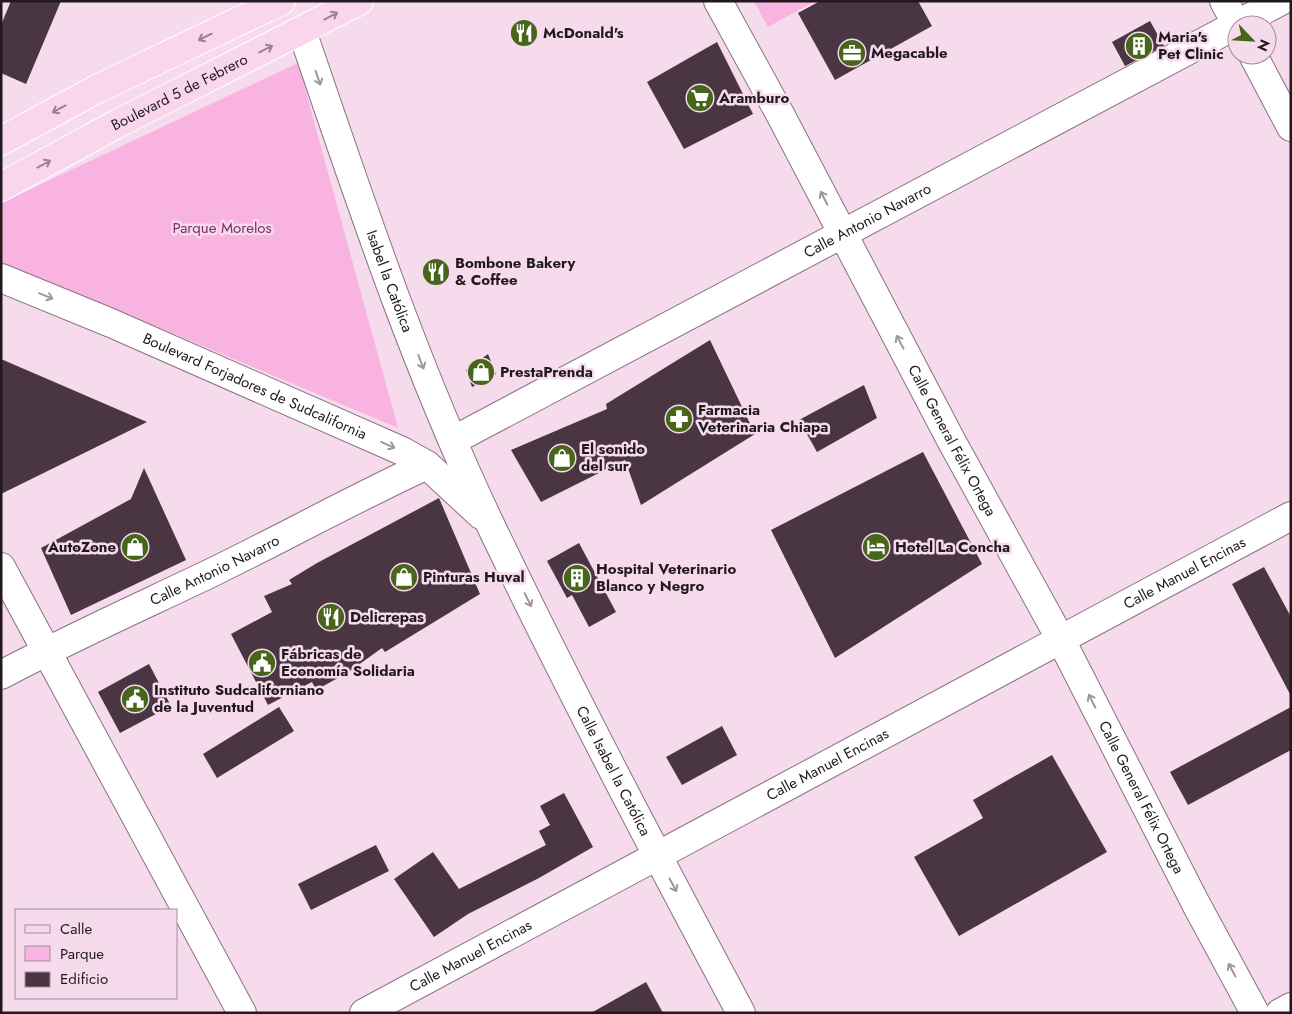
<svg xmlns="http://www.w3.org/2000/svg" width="1292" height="1014" font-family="Jost,sans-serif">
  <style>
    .green { fill: #f8b3e1 }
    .building { fill: #4a3643 }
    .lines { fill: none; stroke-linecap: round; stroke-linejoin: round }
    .minor-casing { stroke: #897281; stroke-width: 30 }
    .major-casing { stroke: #fff; stroke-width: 30 }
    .minor { stroke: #fff; stroke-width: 28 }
    .major { stroke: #fad6ee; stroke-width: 28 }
    .oneway { stroke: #998191 }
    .oneway2 { stroke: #9c989a }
    .labels { text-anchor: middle; stroke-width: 5; stroke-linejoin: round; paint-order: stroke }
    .poi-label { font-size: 15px; font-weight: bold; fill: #22191f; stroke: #f5dbec; text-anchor: start }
    .street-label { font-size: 15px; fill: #22191f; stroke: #f5dbec }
    .park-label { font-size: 15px; fill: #822b6b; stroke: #f5dbec }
  </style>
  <rect width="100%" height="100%" fill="#f5dbec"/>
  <path class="green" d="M754,1H815L768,27Z
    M298,63L398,428L179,336L1,264V203Z"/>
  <path class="building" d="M11,1H61L26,84L1,73V25Z
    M820,1H918L932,26L835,80L798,13Z
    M1150,21L1164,46L1125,66L1112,42Z
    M717,42L753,114L684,149L647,82Z
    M710,340L755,434L641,505L625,460L541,502L511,450L607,409L606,404Z
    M488,354L496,374L472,387L466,370Z
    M1,359L147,422L1,494Z
    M864,385L877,418L817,452L799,420Z
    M923,452L982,564L835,658L771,530Z
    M144,468L186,560L71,615L41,548L131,499Z
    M439,498L480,594L385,652L382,648L347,673L316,690L312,682L268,705L231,634L272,612L264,596L292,584L289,580L317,563Z
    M579,543L616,612L589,627L572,595L567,598L547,561Z
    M1264,567L1291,617V696L1232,584Z
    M149,664L171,706L120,733L98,692Z
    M279,707L294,731L217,778L203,754Z
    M1291,707V750L1188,805L1170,772Z
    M722,726L737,755L682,785L666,757Z
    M1052,755L1107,852L959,936L914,857L983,818L973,800Z
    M564,793L593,847L539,878L468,914L434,937L394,879L433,852L459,889L546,845L539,831L550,825L540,806Z
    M376,845L389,871L311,910L298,884Z
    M646,982L663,1013H591Z"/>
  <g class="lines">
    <defs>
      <g id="minor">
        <path id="s1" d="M718,1L780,114L952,442L1061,640L1196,904L1255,1013"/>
        <path d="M1224,1L1237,25"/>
        <path id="s2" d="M302,31C359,198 415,367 491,526C570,691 655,852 741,1013"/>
        <path d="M1253,55L1291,127"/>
        <path id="s3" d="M1,278L111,323L402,451L427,465L481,515"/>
        <path id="s4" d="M454,440L1281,1"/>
        <path d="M1,567L242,1013"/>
        <path id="s5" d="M1,675C70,638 142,606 213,572C285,537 355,498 427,465"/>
        <path id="s6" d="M364,1013L1291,516"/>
        <path d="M1280,1013L1291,1007"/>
      </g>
      <g id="major">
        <path d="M1,141L97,89L281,1"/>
        <path id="s7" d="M1,187L115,125L359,1"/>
      </g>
    </defs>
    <use href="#minor" class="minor-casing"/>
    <use href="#major" class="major-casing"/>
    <use href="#minor" class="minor"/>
    <use href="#major" class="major"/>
  </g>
  <defs><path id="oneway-shaft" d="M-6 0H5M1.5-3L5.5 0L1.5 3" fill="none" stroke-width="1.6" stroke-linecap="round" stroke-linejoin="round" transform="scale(1.25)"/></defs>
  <g class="oneway">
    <use href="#oneway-shaft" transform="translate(331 16) rotate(-28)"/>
    <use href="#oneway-shaft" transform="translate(205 37) rotate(154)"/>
    <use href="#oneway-shaft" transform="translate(266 49) rotate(-27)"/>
    <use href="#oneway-shaft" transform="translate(59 109) rotate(152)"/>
    <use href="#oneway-shaft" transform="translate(44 164) rotate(-28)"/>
  </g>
  <g class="oneway2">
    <use href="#oneway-shaft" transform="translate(318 78) rotate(71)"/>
    <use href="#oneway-shaft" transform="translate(824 198) rotate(-117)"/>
    <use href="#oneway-shaft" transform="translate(46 296) rotate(22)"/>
    <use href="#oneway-shaft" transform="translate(900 342) rotate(-118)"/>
    <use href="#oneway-shaft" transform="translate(421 362) rotate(69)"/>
    <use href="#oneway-shaft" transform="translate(388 445) rotate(24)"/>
    <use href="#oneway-shaft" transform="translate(528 600) rotate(63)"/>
    <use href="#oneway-shaft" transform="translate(1092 701) rotate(-117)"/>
    <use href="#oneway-shaft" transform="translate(673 885) rotate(62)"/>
    <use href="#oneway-shaft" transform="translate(1232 970) rotate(-118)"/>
  </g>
  <defs>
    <symbol id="restaurant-disc" viewBox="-11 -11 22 22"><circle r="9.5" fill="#47661b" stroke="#f5dbec"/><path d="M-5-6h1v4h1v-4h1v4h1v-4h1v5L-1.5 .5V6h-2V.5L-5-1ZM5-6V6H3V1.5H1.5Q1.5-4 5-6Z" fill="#fff"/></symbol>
    <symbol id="building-disc" viewBox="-11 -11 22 22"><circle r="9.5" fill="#47661b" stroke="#f5dbec"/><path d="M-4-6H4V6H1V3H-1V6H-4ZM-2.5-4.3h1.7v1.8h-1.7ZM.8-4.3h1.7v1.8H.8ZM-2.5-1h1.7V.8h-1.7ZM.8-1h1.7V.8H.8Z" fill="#fff"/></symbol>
    <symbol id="office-disc" viewBox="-11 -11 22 22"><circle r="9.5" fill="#47661b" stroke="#f5dbec"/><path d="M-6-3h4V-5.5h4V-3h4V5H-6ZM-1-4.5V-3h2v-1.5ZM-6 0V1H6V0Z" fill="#fff"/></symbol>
    <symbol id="supermarket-disc" viewBox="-11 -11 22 22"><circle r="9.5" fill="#47661b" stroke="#f5dbec"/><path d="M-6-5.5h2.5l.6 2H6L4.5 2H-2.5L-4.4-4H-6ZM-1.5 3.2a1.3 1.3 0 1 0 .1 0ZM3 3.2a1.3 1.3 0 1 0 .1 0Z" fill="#fff"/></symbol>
    <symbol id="shop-disc" viewBox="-11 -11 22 22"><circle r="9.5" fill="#47661b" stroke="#f5dbec"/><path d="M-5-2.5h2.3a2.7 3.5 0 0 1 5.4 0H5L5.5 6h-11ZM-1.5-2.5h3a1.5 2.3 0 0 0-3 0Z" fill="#fff"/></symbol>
    <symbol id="pharmacy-disc" viewBox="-11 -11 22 22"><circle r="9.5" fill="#47661b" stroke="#f5dbec"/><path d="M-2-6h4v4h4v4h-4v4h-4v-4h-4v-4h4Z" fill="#fff"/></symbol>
    <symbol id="hotel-disc" viewBox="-11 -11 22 22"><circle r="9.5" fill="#47661b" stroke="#f5dbec"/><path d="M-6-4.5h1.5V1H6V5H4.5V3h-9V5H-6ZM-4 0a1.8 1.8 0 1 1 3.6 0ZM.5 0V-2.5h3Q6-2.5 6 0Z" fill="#fff"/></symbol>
    <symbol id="civic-disc" viewBox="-11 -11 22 22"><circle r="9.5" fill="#47661b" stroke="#f5dbec"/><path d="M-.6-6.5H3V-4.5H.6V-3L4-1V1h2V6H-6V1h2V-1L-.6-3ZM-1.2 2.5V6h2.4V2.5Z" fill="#fff"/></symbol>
  </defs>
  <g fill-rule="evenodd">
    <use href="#restaurant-disc" x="508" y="17" width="32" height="32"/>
    <use href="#building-disc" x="1123" y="30" width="32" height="32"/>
    <use href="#office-disc" x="836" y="37" width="32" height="32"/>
    <use href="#supermarket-disc" x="684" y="82" width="32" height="32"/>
    <use href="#restaurant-disc" x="420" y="256" width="32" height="32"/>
    <use href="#shop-disc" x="465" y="356" width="32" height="32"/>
    <use href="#pharmacy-disc" x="663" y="403" width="32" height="32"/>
    <use href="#shop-disc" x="546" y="442" width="32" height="32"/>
    <use href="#shop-disc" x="119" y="531" width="32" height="32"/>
    <use href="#hotel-disc" x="860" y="531" width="32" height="32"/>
    <use href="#shop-disc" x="388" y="561" width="32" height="32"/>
    <use href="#building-disc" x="561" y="562" width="32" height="32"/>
    <use href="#restaurant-disc" x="315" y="601" width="32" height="32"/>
    <use href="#civic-disc" x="246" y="647" width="32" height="32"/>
    <use href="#civic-disc" x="119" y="683" width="32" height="32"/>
  </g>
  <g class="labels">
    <g class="poi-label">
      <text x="543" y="38">McDonald's</text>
      <text x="1158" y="42">Maria's<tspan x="1158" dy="17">Pet Clinic</tspan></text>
      <text x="871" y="58">Megacable</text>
      <text x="719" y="103">Aramburo</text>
      <text x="455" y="268">Bombone Bakery<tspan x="455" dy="17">&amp; Coffee</tspan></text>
      <text x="500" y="377">PrestaPrenda</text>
      <text x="698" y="415">Farmacia<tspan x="698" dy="17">Veterinaria Chiapa</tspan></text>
      <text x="581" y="454">El sonido<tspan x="581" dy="17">del sur</tspan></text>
      <text x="116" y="552" text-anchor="end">AutoZone</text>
      <text x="895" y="552">Hotel La Concha</text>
      <text x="596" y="574">Hospital Veterinario<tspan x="596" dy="17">Blanco y Negro</tspan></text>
      <text x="423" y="582">Pinturas Huval</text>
      <text x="350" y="622">Delicrepas</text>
      <text x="281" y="659">Fábricas de<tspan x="281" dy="17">Economía Solidaria</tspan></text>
      <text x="154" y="695">Instituto Sudcaliforniano<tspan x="154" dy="17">de la Juventud</tspan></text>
    </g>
    <g class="street-label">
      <text dy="5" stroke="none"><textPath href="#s7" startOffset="202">Boulevard 5 de Febrero</textPath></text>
      <text dy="5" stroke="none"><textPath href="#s4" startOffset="468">Calle Antonio Navarro</textPath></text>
      <text dy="5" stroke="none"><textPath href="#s2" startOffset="265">Isabel la Católica</textPath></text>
      <text dy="5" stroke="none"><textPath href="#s3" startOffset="276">Boulevard Forjadores de Sudcalifornia</textPath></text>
      <text dy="5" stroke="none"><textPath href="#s1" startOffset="498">Calle General Félix Ortega</textPath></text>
      <text dy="5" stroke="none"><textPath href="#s5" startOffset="238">Calle Antonio Navarro</textPath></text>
      <text dy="5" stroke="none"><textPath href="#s6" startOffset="931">Calle Manuel Encinas</textPath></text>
      <text dy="5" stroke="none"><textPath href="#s6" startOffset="526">Calle Manuel Encinas</textPath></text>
      <text dy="5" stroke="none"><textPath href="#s2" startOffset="804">Calle Isabel la Católica</textPath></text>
      <text dy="5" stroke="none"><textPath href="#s1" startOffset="902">Calle General Félix Ortega</textPath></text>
      <text dy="5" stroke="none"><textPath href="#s6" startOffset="121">Calle Manuel Encinas</textPath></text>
    </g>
    <g class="park-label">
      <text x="222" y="233">Parque Morelos</text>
    </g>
  </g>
  <rect width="1292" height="1014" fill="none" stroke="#22191f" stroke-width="5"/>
  <rect x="15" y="909" width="162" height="90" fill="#f5dbec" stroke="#a18d9a"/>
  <rect x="25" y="925" width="25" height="8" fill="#fad6ee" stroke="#a18d9a"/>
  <text x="60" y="934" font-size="15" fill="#22191f">Calle</text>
  <rect x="25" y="946" width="25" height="15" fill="#f8b3e1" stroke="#a18d9a"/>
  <text x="60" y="959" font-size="15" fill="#22191f">Parque</text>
  <rect x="25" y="972" width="25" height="15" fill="#4a3643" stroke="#a18d9a"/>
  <text x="60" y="984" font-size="15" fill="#22191f">Edificio</text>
  <g transform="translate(1252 40) rotate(115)"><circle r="24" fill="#f5dbec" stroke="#a18d9a"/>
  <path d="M0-4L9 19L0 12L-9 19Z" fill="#47661b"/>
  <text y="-8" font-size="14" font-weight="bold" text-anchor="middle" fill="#22191f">N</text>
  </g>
</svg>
